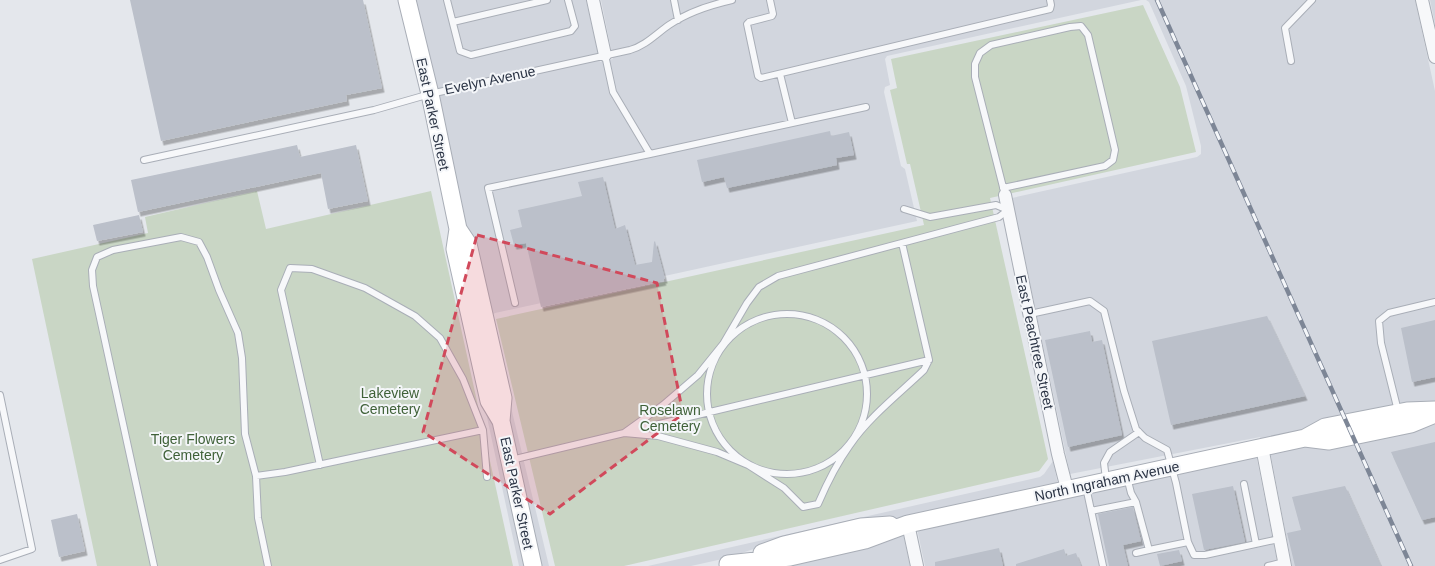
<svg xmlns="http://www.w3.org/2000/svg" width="1435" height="566" font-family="Helvetica,sans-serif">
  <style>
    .built { fill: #d2d6de }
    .green { fill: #c9d6c5 }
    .building { fill: #bbc0ca; filter: url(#shadow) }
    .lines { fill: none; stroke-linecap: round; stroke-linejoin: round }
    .lane-casing { stroke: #a9aeb7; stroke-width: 8 }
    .street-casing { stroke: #a9aeb7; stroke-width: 14 }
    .secondary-casing { stroke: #a9aeb7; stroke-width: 19 }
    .lane { stroke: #f7f8fa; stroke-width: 6 }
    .street { stroke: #f7f8fa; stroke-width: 12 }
    .secondary { stroke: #fff; stroke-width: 17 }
    .rail-casing { stroke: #7d8696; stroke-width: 4.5 }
    .rail { stroke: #f4f6f9; stroke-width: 3; stroke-dasharray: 9; stroke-linecap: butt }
    .marked { fill: #d1495b; fill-opacity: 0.2; stroke: #d1495b; stroke-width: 3; stroke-dasharray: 8 5; stroke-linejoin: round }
    .labels { text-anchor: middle; stroke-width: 4; stroke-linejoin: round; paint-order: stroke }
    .street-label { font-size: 14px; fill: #2b3445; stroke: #f4f6f9 }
    .park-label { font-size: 14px; fill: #3f6138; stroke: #f4f6f9 }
  </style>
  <defs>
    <filter id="shadow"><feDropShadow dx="2.5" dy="4.5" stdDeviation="0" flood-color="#0004"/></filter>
  </defs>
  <rect width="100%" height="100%" fill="#e4e7ec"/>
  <path class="built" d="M414,0H586L600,62L613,59L601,0H1141L887,56L885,59L890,85L885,87L884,92L901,166L905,169L917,221L495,313L492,315L466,228V224L464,223Z
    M1146,0H1415L1435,91V404L1304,431L1299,430V432L1261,441L1260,437L1070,474L1012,198L1197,157L1201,154V146L1186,86L1149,2Z
    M1430,0H1435V24Z
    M510,403L549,566H541L509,424L511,422L509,419Z
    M485,408L494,422L526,566H519Z
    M1435,421V566H1292L1270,451Z
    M1256,454L1278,566H925L917,529Z
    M1053,461L1058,485L907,518L859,521L783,539L727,558L691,566H648L1040,477L1044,474Z
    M903,533L910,566H764Z"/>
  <path class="green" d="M1143,5L1180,87L1196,152L990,198L1033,390L1048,459L1039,471L624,566H555L496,319L924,225L910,164H907L890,90L897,88L891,59Z
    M257,191L266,229L431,191L513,566H97L32,259L148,233L145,217Z"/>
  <path class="building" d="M130,0H363L382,88L346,95L347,101L161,141Z
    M830,131L831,136L849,132L854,155L836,158L837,165L727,188L724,177L702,182L697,160Z
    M297,145L300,157L356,145L368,201L328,209L321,173L138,212L131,180Z
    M603,177L615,229L625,225L635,265L652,262L654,242L655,241L665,279H663L664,281L541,307L526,243L514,245L510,230L522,227L518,210L582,196L578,182Z
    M139,215L143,232L97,241L93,225Z
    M1267,316L1305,396L1171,425L1152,341Z
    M1435,320V377L1412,382L1401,328Z
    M1090,331L1092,342L1102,340L1122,435L1068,447L1045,340Z
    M1435,442V517L1422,520L1391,452Z
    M1233,486L1245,542L1204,550L1192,494Z
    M1345,486L1381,566H1295L1287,533L1301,530L1292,497Z
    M1133,507L1141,541L1123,545L1128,566H1109L1098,514Z
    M77,514L85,551L59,557L51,520Z
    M999,548L1003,566H935V562Z
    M1064,549L1066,556L1076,553L1081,566H1016V564Z
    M1179,550L1182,561L1160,566L1157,554Z"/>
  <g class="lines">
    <defs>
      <path id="lane" d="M447,0L460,51L471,55L571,31L575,26L568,0
        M674,0L678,20
        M770,0L773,14L772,16L749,22L747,24L758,76L761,78L1050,9L1051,5L1050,0
        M453,22L547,0
        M605,55L613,92L650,154L866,107
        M1291,61L1285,28L1312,0
        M780,74L792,123
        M144,160L374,110L430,94L630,50C645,46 656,34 669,25C688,12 710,5 732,0
        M1003,188L1105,166L1113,160L1115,150L1088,35L1081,26L1070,27L991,45L980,53L975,64V77L1005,195
        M515,303L488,188L650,154
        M707 394a80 80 0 1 1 160 0a80 80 0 1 1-160 0Z
        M1030,314L1090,301L1104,311L1124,391L1136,429L1145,438L1167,450L1176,483L1188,542L1149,550L1136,502L1091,511
        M0,395L32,549L0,560
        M1398,411L1381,343L1379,321L1389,313L1435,302
        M630,431L929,360
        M624,433L658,436L717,452L748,465L784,488L803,507L818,504C827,483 837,463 850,445C869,417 900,393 924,370L929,360L902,243
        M511,460L624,433L663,405L698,375L723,344L747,303L759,287L778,276L999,217L1008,210L996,205L930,217L904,209
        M320,465L281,290L290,268L312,269L365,288L415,316L440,338L463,379L483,430L487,477
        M256,476L285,472L483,430
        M1127,477L1131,493L1136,502
        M1106,479L1104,463L1110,452L1139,432
        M1244,484L1256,544
        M1086,487L1103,566
        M1188,542L1194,555H1205L1279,539
        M1136,553L1149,550
        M154,566L93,286L92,270L97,257L113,250L181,237L199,242L207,257L219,290L238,333L242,358L245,434L256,476L258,518L268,566
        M1268,566L1284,562"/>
      <path id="street" d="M593,0L605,55
        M1422,0L1435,57
        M1005,195L1058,454L1067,489
        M1262,447L1285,566
        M908,524L917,566"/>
      <path id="secondary" d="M407,0L430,94L458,229L455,249L489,401L501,421
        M458,229L468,244L503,398L501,421L533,566
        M1305,438L1329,441L1411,424L1435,414
        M762,553L784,545L861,527L890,525
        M728,564L790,557L865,540L908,524L1305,438L1325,427L1407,411L1435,410"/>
    </defs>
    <use href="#lane" class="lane-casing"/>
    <use href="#street" class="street-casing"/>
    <use href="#secondary" class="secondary-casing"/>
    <use href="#lane" class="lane"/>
    <use href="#street" class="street"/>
    <use href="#secondary" class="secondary"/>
    <defs>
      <path id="rail" d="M1157,0L1411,566"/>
    </defs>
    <use href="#rail" class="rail-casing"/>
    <use href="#rail" class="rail"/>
  </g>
  <path class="marked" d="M477,235L657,283L683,414L550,514L423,432Z"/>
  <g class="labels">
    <g class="street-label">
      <text transform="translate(490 80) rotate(-12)" y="5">Evelyn Avenue</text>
      <text transform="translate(433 114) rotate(78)" y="5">East Parker Street</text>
      <text transform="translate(1035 342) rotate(78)" y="5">East Peachtree Street</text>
      <text transform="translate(1107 481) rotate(-12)" y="5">North Ingraham Avenue</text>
      <text transform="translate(517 493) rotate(78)" y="5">East Parker Street</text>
    </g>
    <g class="park-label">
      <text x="390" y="398">Lakeview<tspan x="390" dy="16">Cemetery</tspan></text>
      <text x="670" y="415">Roselawn<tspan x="670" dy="16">Cemetery</tspan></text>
      <text x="193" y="444">Tiger Flowers<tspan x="193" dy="16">Cemetery</tspan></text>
    </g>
  </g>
</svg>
